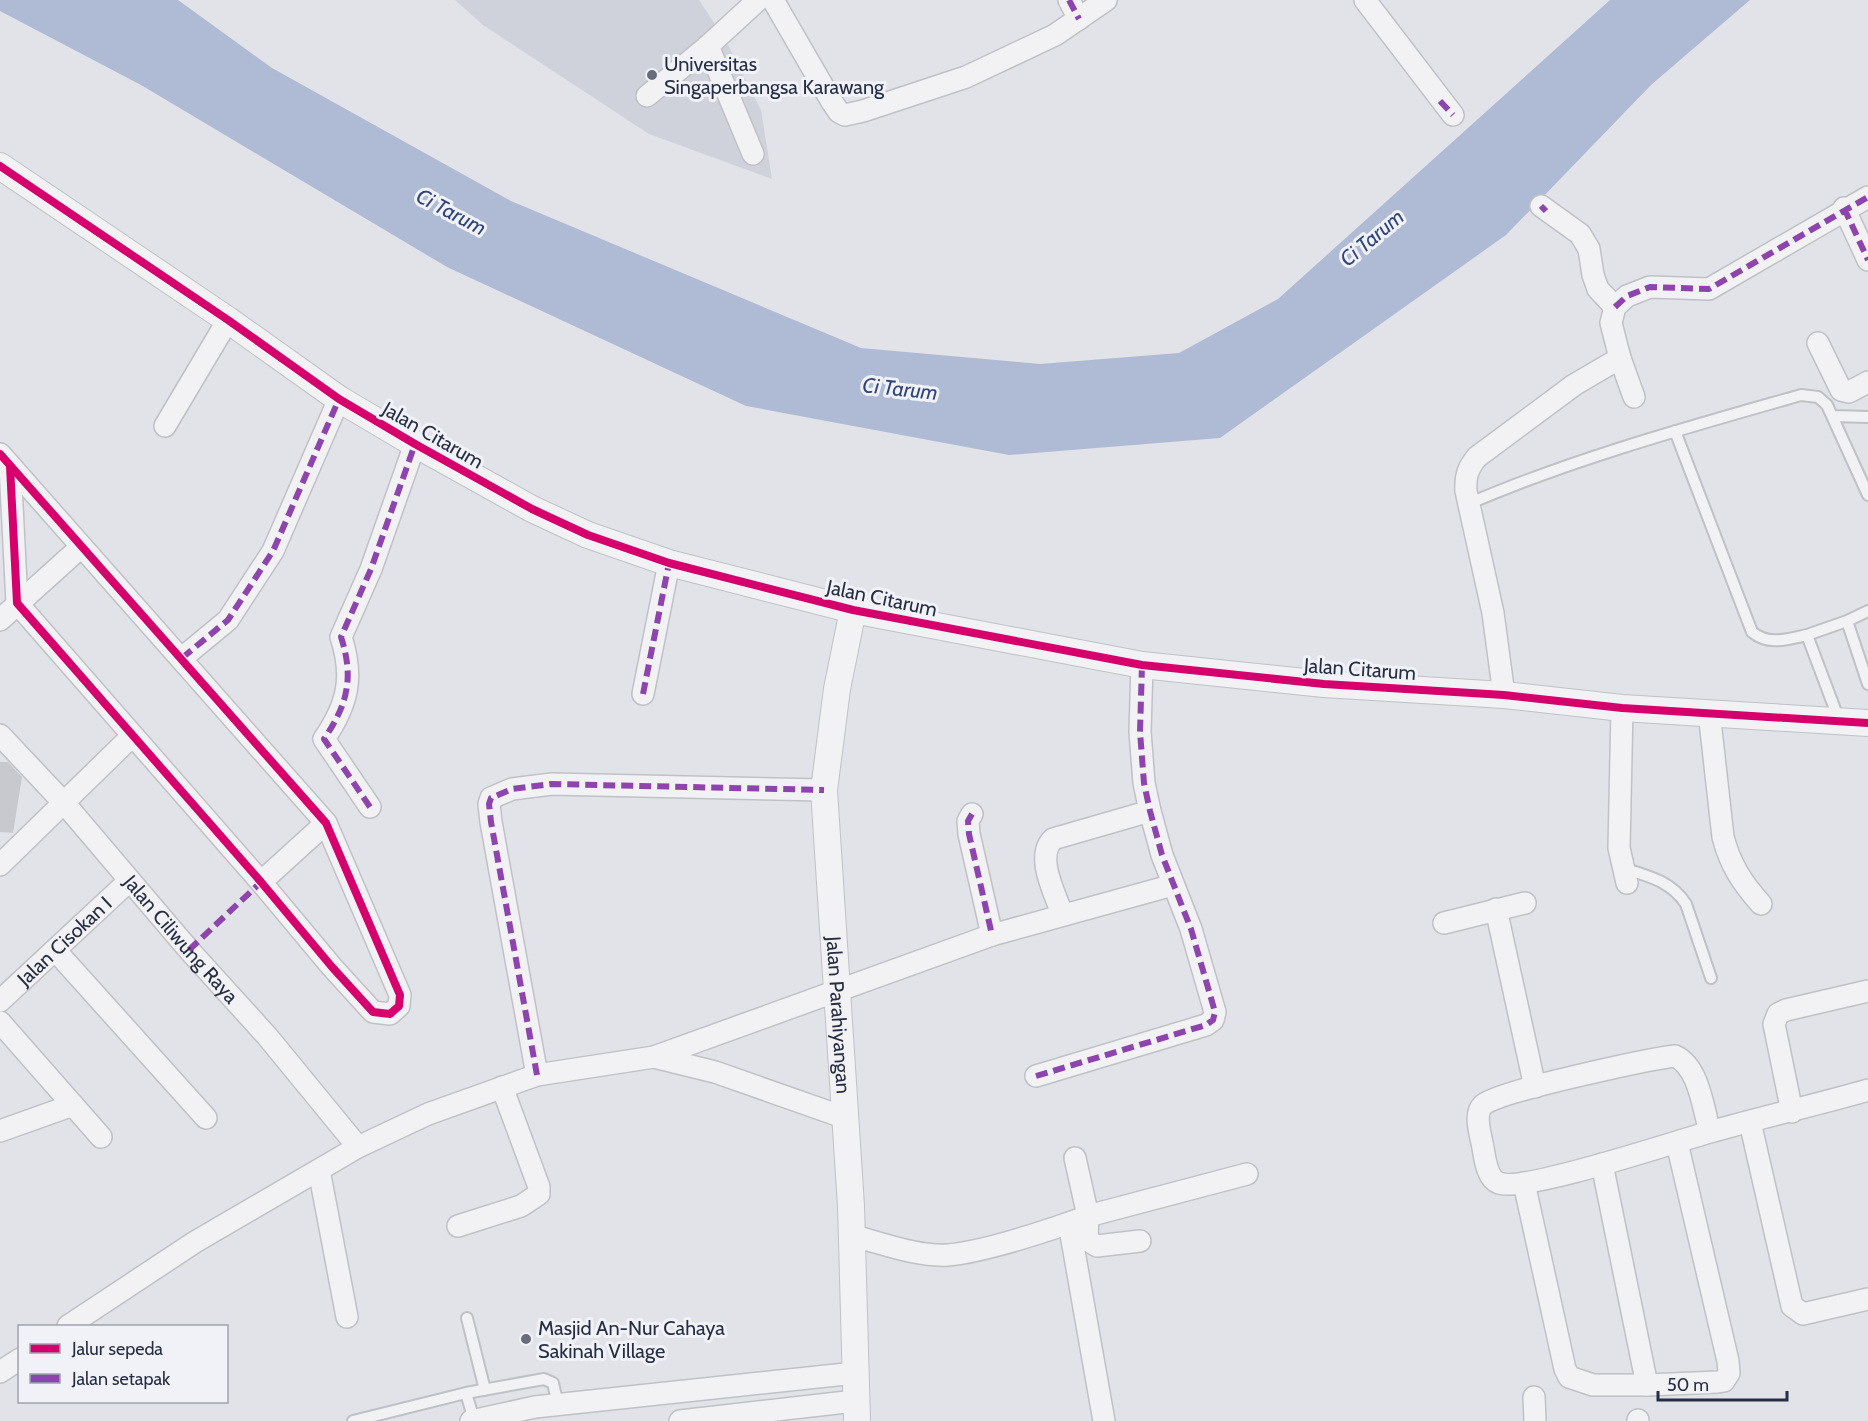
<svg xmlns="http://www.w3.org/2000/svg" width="1868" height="1421" font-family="Cabin,sans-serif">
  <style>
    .built { fill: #d0d2db }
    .water { fill: #afbad4 }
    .building { fill: #c8c9cf }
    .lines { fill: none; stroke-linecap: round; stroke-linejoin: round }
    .service-casing { stroke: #c0c1c6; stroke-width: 14 }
    .minor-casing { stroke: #c0c1c6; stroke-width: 24 }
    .tertiary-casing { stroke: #c0c1c6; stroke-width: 28 }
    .service { stroke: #f2f2f4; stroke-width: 10 }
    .minor { stroke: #f2f2f4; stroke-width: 21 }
    .tertiary { stroke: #f2f2f4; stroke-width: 26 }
    .quiet { stroke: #8e44ad; stroke-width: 6; stroke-dasharray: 12 6; stroke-linecap: butt }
    .cycleway-casing { stroke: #f0f2f7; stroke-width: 11 }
    .cycleway { stroke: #d6006c; stroke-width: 8 }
    .poi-dot { fill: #686d7c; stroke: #f0f2f7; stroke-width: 2 }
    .labels { text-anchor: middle; stroke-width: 6; stroke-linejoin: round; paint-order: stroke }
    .poi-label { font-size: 20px; fill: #272d42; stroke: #f0f2f7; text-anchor: start }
    .street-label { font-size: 20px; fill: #272d42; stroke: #f0f2f7 }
    .water-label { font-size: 21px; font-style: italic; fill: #2f4479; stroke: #f0f2f7 }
  </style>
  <rect width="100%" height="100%" fill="#e2e3e8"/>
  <path class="built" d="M455,0H699L726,41L761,110L772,179L649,134L483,25Z"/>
  <path class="water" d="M0,0H178L272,68L511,201L861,348L1040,364L1179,353L1278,299L1610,0H1750L1651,85L1506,235L1220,438L1009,455L746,406L447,267L141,85L0,11Z"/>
  <path class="building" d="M0,762H8L22,777L13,833L0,832Z"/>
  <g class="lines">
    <defs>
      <path id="service" d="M1834,416L1868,417
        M1675,431L1752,632C1769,646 1787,639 1807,635L1839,720
        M1468,504C1575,458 1689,427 1801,395L1818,397L1827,405L1868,495
        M1868,611L1847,621L1868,684
        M1807,635L1847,621
        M1623,868C1648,876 1671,881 1686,904L1711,978
        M467,1318L485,1390
        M466,1393L474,1420
        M353,1421L466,1393L544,1379L553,1383L558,1405"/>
      <g id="minor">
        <path d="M773,0L832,102L839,112L845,115L863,111L966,77L1055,35L1106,0"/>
        <path d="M1069,0L1079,19"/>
        <path d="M1365,0L1453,115"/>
        <path d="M708,46L753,154"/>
        <path d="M647,96L708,46L758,0"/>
        <path d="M1541,206L1580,234L1589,249L1593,275L1598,289L1615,307"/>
        <path d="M1844,208L1868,260"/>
        <path d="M1818,343L1841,390L1849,392L1868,382"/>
        <path d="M1620,358L1634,397"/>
        <path d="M165,426L228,320"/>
        <path d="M0,454L326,823L400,995L399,1006L390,1014L373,1012L332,967L261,882L17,603L10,466"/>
        <path d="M0,620L81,547"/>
        <path d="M182,658L228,620L273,551L339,399"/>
        <path d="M643,694L669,563"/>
        <path d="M1504,695L1493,613L1466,491C1465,476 1468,468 1477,457L1574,385L1620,358L1611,323L1615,307L1627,296L1650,287L1709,289L1868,197"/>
        <path d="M1622,708L1619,848L1627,883"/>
        <path d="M1709,712L1723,837C1730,864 1742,883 1761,904"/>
        <path id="s1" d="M0,735L65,804L189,950L267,1036L358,1147"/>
        <path d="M370,807L324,739C348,704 354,677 341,637L371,569L415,444"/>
        <path d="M972,814L968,821L969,834L992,935"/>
        <path d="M0,865L132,736"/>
        <path d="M261,882L326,823"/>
        <path d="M1496,909L1535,1087"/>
        <path d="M1062,914C1055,893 1035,857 1053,839L1150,811"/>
        <path d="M1444,923L1525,903"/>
        <path d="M55,950L206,1118"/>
        <path id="s2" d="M0,1001L129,881"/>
        <path d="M0,1022L101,1137"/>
        <path d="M654,1057L715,1072L843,1117"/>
        <path d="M537,1075L491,822L489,804L491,798L512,789L552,784L824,790"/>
        <path d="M1036,1076L1206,1025L1213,1020L1215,1012L1191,929L1162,855L1150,811L1144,783L1140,732L1142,665"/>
        <path d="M1792,1112L1774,1024L1778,1014L1786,1010L1868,991"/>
        <path d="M1750,1122L1792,1306L1803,1314L1868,1299"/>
        <path d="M0,1131L73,1105"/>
        <path d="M1710,1132C1703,1108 1699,1067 1675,1056C1650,1059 1494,1092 1483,1105C1473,1115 1481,1135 1483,1148C1485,1159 1487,1179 1499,1183C1523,1193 1677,1141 1710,1132C1762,1117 1816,1105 1868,1090"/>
        <path d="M1075,1158L1088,1216L1087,1240L1097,1246L1140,1241"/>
        <path d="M1602,1164L1647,1385L1718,1382L1724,1381L1729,1373L1728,1361L1677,1143"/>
        <path d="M319,1170L347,1317"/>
        <path d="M1524,1183L1565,1369L1569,1377L1593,1385H1647"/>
        <path d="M1069,1223L1088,1216L1247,1174"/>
        <path d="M458,1226L521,1206L539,1194V1187L502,1087"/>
        <path d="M853,1236C882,1243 917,1257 948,1255C983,1252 1034,1235 1069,1223L1104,1421"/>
        <path d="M68,1326L195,1242L358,1147L428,1114L537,1075L654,1057L992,935L1173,885"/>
        <path d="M0,1372L20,1359"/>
        <path d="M1534,1397L1535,1421"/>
        <path d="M1638,1420V1421"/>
        <path d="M471,1421L535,1407L855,1373"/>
        <path d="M680,1421L855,1401"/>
      </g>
      <g id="tertiary">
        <path d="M0,166L228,320L339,399L415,444L532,509L588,535L669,563L853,610L1142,665L1324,684L1504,695L1622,708L1868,723"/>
        <path id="s3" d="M853,610L837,689L824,790L851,1206L857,1421"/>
      </g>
    </defs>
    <use href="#service" class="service-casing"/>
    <use href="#minor" class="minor-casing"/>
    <use href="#tertiary" class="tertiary-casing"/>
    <use href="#service" class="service"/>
    <use href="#minor" class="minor"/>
    <use href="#tertiary" class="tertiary"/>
    <path class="quiet" d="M1069,0L1079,19
      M1440,101L1453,115
      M1541,206L1546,211
      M1844,208L1868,260
      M1615,307L1627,296L1650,287L1709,289L1868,197
      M182,658L228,620L273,551L339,399
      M643,694L669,563
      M370,807L324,739C348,704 354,677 341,637L371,569L415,444
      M972,814L968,821L969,834L992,935
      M189,950L261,882
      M537,1075L491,822L489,804L491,798L512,789L552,784L824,790
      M1036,1076L1206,1025L1213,1020L1215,1012L1191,929L1162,855L1150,811L1144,783L1140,732L1142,665"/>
    <defs>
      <path id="cycleway" d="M0,166L228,320L339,399L415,444L532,509L588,535L669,563L853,610L1142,665L1324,684L1504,695L1622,708L1868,723
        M0,454L326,823L400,995L399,1006L390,1014L373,1012L332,967L261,882L17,603L10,466"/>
    </defs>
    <use href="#cycleway" class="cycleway-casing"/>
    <use href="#cycleway" class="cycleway"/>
  </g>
  <g class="poi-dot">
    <circle cx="652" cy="75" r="6"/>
    <circle cx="526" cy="1339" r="6"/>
  </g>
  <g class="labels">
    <g class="poi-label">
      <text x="664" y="71">Universitas<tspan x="664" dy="23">Singaperbangsa Karawang</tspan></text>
      <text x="538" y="1335">Masjid An-Nur Cahaya<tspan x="538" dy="23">Sakinah Village</tspan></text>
    </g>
    <g class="street-label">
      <text transform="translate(433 435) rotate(30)" y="7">Jalan Citarum</text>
      <text transform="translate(882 598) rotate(12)" y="7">Jalan Citarum</text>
      <text transform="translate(1360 669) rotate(4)" y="7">Jalan Citarum</text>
      <text dy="7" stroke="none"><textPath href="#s1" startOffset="273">Jalan Ciliwung Raya</textPath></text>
      <text dy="7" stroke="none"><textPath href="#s2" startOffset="88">Jalan Cisokan I</textPath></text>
      <text dy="7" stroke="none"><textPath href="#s3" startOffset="408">Jalan Parahiyangan</textPath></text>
    </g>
    <g class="water-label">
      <text transform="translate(451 212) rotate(28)" y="7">Ci Tarum</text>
      <text transform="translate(1372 238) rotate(-40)" y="7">Ci Tarum</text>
      <text transform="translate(900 389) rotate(6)" y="7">Ci Tarum</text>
    </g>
  </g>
  <rect x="18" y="1325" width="210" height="78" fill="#f0f2f7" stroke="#a0a3af" stroke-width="1.5"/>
  <rect x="30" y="1344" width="30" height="9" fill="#d6006c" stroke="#a0a3af" stroke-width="1.5"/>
  <text x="72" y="1355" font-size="18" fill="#272d42">Jalur sepeda</text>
  <rect x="30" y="1374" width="30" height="9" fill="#8e44ad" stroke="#a0a3af" stroke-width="1.5"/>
  <text x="72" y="1385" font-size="18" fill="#272d42">Jalan setapak</text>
  <path d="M1658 1391v9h129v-9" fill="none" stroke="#272d42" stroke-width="3"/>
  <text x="1667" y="1391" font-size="18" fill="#272d42" stroke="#f0f2f7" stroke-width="4.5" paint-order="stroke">50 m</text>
</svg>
